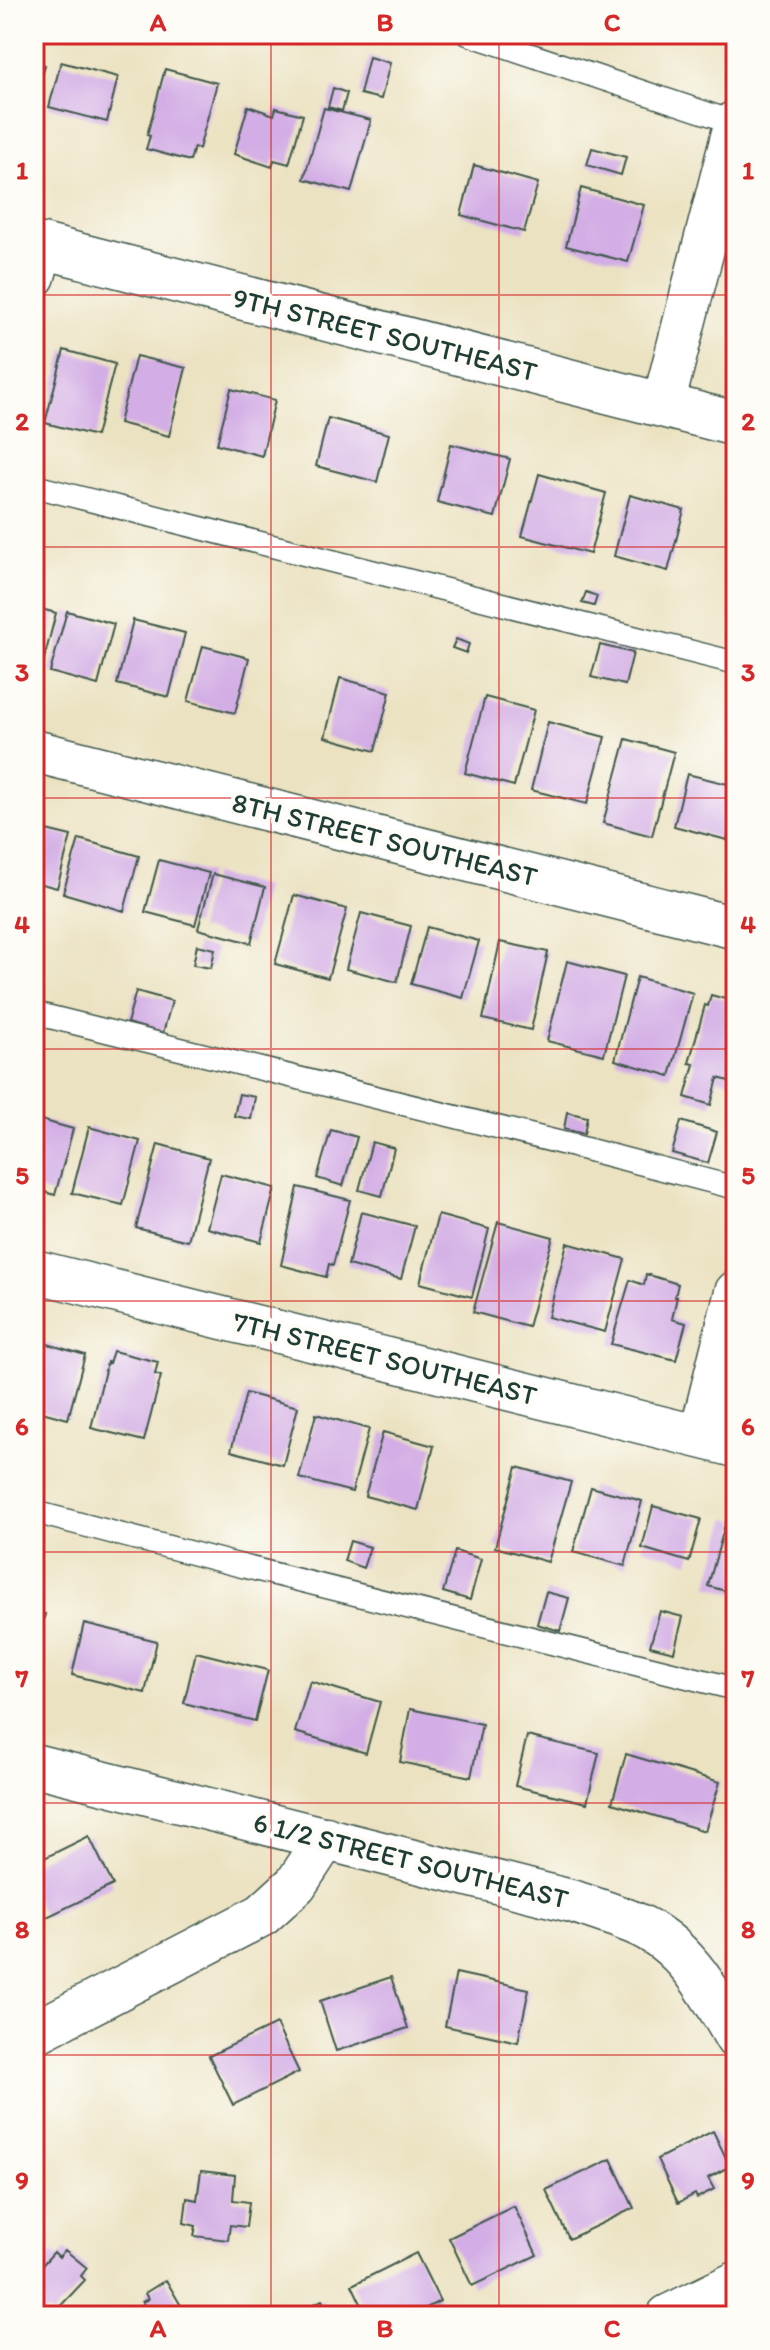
<svg xmlns="http://www.w3.org/2000/svg" width="770" height="2350" font-family="Itim,sans-serif">
  <style>
    .building { fill: #d3ade5 }
    .lines { fill: none; stroke-linecap: round; stroke-linejoin: round }
    .lane-casing { stroke: #3e5649; stroke-width: 25 }
    .street-casing { stroke: #3e5649; stroke-width: 45 }
    .secondary-casing { stroke: #3e5649; stroke-width: 47 }
    .lane { stroke: #fff; stroke-width: 22 }
    .street { stroke: #fff; stroke-width: 42 }
    .secondary { stroke: #fff; stroke-width: 44 }
    .grid { fill: none; stroke: #d62828; stroke-width: 2; stroke-opacity: 0.55 }
    .labels { text-anchor: middle; stroke-width: 8; stroke-linejoin: round; paint-order: stroke }
    .street-label { font-size: 28px; fill: #1f3d34; stroke: #fdfcf7 }
    .neatline { fill: none; stroke: #d62828; stroke-width: 3 }
    .grid-label { font-size: 26px; text-anchor: middle; font-weight: bold; fill: #d62828 }
  </style>
  <rect width="100%" height="100%" fill="#fdfcf7"/>
  <filter id="ink" filterUnits="userSpaceOnUse"><feTurbulence type="fractalNoise" baseFrequency=".0125" numOctaves="2"/><feDisplacementMap in="SourceGraphic" scale="16" xChannelSelector="R" yChannelSelector="G"/><feConvolveMatrix kernelMatrix="1 2 1 2 8 2 1 2 1" color-interpolation-filters="sRGB"/></filter>
  <filter id="wash" filterUnits="userSpaceOnUse"><feTurbulence type="fractalNoise" baseFrequency=".006" numOctaves="4" result="noise"/><feDisplacementMap in="SourceGraphic" scale="32" xChannelSelector="R" yChannelSelector="G"/><feGaussianBlur stdDeviation="1.8" result="paint"/><feColorMatrix in="noise" values="0 0 0 0 0 0 0 0 0 0 0 0 0 0 0 0 0 1.4 0 .05"/><feComposite in="paint" operator="in"/></filter>
  <g filter="url(#wash)">
    <rect width="100%" height="100%" fill="#ebe2c1"/>
    <g id="blocks">
      <path class="building" d="M369,57L390,63L381,99L360,94Z
        M34,62L45,65L35,104L34,103Z
        M61,62L118,77L107,122L49,107Z
        M165,69L217,83L199,149L194,147L190,161L146,149L150,136L147,135Z
        M333,88L347,93L342,111L328,107Z
        M248,106L274,115L276,108L303,115L289,164L274,160L272,167L234,154Z
        M324,108L371,120L351,192L304,179Z
        M592,148L626,157L621,175L587,165Z
        M474,165L538,183L524,232L461,215Z
        M581,188L644,205L628,262L566,246Z
        M64,350L115,364L96,436L45,423Z
        M136,356L186,368L169,436L119,423Z
        M231,389L275,400L262,456L217,444Z
        M328,418L389,434L377,482L316,466Z
        M451,444L510,459L495,517L437,502Z
        M539,474L606,493L590,554L522,536Z
        M630,495L684,510L668,571L614,556Z
        M586,592L597,596L594,606L582,603Z
        M34,607L56,613L41,671L34,669Z
        M67,611L114,624L98,685L50,672Z
        M133,620L185,633L169,697L117,684Z
        M456,639L469,644L466,653L452,648Z
        M600,645L633,653L625,685L591,677Z
        M203,646L249,658L235,713L188,701Z
        M340,678L390,692L375,751L325,737Z
        M485,697L534,710L514,786L465,773Z
        M548,722L605,737L587,804L531,790Z
        M626,739L674,752L652,836L603,823Z
        M687,774L736,786V803L727,840L674,826Z
        M34,827L71,836L57,888L34,882Z
        M79,839L139,856L124,911L63,893Z
        M159,860L209,873L195,925L145,912Z
        M213,874L265,887L251,943L198,929Z
        M294,895L347,909L328,978L275,964Z
        M361,913L411,926L397,982L346,969Z
        M427,927L479,941L463,998L411,984Z
        M500,942L548,952L531,1030L483,1019Z
        M197,945L215,949L211,968L193,965Z
        M567,961L624,976L604,1055L547,1041Z
        M637,977L693,993L670,1076L615,1060Z
        M136,991L172,1001L163,1033L127,1023Z
        M711,995L736,1002V1083L718,1078L711,1105L685,1097L694,1064L689,1063L705,1005L708,1006Z
        M239,1094L255,1097L251,1119L234,1116Z
        M567,1112L587,1117L584,1134L564,1129Z
        M34,1118L73,1129L55,1195L34,1189Z
        M681,1121L717,1132L708,1163L672,1153Z
        M89,1127L140,1141L123,1205L72,1193Z
        M331,1130L357,1137L343,1186L317,1178Z
        M372,1142L394,1148L382,1196L359,1190Z
        M158,1144L209,1158L188,1241L136,1228Z
        M221,1174L275,1188L261,1242L207,1228Z
        M298,1187L350,1200L333,1265L329,1264L326,1277L281,1265Z
        M361,1212L415,1226L401,1279L348,1265Z
        M438,1215L489,1229L472,1297L420,1283Z
        M498,1222L553,1237L528,1327L473,1312Z
        M567,1243L625,1259L605,1332L548,1317Z
        M646,1274L678,1284L675,1297H677L672,1319L686,1323L676,1360L611,1344L630,1280L644,1285Z
        M34,1340L85,1355L68,1419L34,1410Z
        M113,1351L158,1362L155,1374L161,1376L144,1441L91,1428L107,1362L109,1363Z
        M246,1393L298,1407L283,1465L231,1451Z
        M316,1414L369,1429L352,1492L299,1478Z
        M383,1432L434,1446L418,1510L365,1496Z
        M517,1467L571,1482L548,1562L495,1547Z
        M591,1487L642,1501L625,1566L573,1552Z
        M653,1506L701,1519L689,1562L642,1548Z
        M727,1518L736,1521V1594L708,1586Z
        M350,1541L370,1547L363,1568L344,1561Z
        M455,1551L481,1559L470,1600L443,1592Z
        M546,1592L569,1598L560,1631L537,1624Z
        M660,1611L683,1617L674,1652L650,1646Z
        M34,1612L45,1614L35,1654H34Z
        M84,1623L157,1641L145,1693L72,1675Z
        M196,1652L268,1670L255,1721L184,1703Z
        M310,1681L380,1702L366,1753L295,1732Z
        M410,1709L482,1724L471,1777L400,1762Z
        M527,1736L599,1753L587,1803L515,1786Z
        M626,1754L720,1782L705,1831L612,1803Z
        M89,1836L113,1885L45,1918L34,1896V1863Z
        M456,1973L529,1989L518,2042L445,2026Z
        M391,1977L408,2028L336,2051L320,2001Z
        M276,2024L299,2072L233,2105L209,2056Z
        M713,2131L730,2166L708,2178L714,2189L697,2198L695,2194L678,2203L657,2159Z
        M611,2159L634,2208L569,2239L546,2190Z
        M201,2171L235,2175L233,2200L249,2202L246,2227L230,2225L228,2240L194,2236L196,2226L184,2223L187,2198L197,2200Z
        M514,2206L537,2255L472,2286L449,2238Z
        M65,2250L87,2268L81,2276L85,2280L52,2315L47,2311L43,2316H38L34,2313V2274L54,2252L59,2257Z
        M416,2253L440,2301L411,2316H367L352,2285Z
        M166,2280L187,2316H150L142,2302L148,2299L145,2293Z
        M322,2300L330,2316H289Z"/>
    </g>
  </g>
  <g filter="url(#ink)">
    <use href="#blocks" fill-opacity="0" stroke="#3e5649" stroke-width="2"/>
    <g class="lines">
      <defs>
        <path id="lane" d="M468,34L736,123
          M34,486L736,663
          M34,1013L578,1147L736,1188
          M34,1512L234,1564L736,1689"/>
        <path id="street" d="M34,276L42,246
          M663,405L736,121
          M34,751L736,928
          M34,1271L736,1446
          M700,1437L736,1292
          M34,1765L575,1902C595,1909 615,1915 634,1923C685,1944 710,1992 736,2038
          M34,2033L262,1915L296,1884L326,1838
          M668,2316L736,2283"/>
        <path id="secondary" d="M34,244L736,424"/>
      </defs>
      <use href="#lane" class="lane-casing"/>
      <use href="#street" class="street-casing"/>
      <use href="#secondary" class="secondary-casing"/>
      <use href="#lane" class="lane"/>
      <use href="#street" class="street"/>
      <use href="#secondary" class="secondary"/>
    </g>
  </g>
  <path class="grid" d="M271,34V2316M499,34V2316M34,295H736M34,547H736M34,798H736M34,1049H736M34,1301H736M34,1552H736M34,1803H736M34,2055H736"/>
  <g class="labels">
    <g class="street-label">
      <text transform="translate(385 334) rotate(14)" y="10">9TH STREET SOUTHEAST</text>
      <text transform="translate(385 839) rotate(14)" y="10">8TH STREET SOUTHEAST</text>
      <text transform="translate(385 1358) rotate(14)" y="10">7TH STREET SOUTHEAST</text>
      <text transform="translate(411 1860) rotate(14)" y="10">6 1/2 STREET SOUTHEAST</text>
    </g>
  </g>
  <rect width="770" height="2350" fill="none" stroke="#fdfcf7" stroke-width="88"/>
  <rect x="44" y="44" width="682" height="2262" class="neatline"/>
  <g class="grid-label">
    <text x="158" y="31">A</text>
    <text x="385" y="31">B</text>
    <text x="612" y="31">C</text>
    <text x="22" y="179">1</text>
    <text x="748" y="179">1</text>
    <text x="22" y="430">2</text>
    <text x="748" y="430">2</text>
    <text x="22" y="681">3</text>
    <text x="748" y="681">3</text>
    <text x="22" y="933">4</text>
    <text x="748" y="933">4</text>
    <text x="22" y="1184">5</text>
    <text x="748" y="1184">5</text>
    <text x="22" y="1435">6</text>
    <text x="748" y="1435">6</text>
    <text x="22" y="1687">7</text>
    <text x="748" y="1687">7</text>
    <text x="22" y="1938">8</text>
    <text x="748" y="1938">8</text>
    <text x="22" y="2189">9</text>
    <text x="748" y="2189">9</text>
    <text x="158" y="2337">A</text>
    <text x="385" y="2337">B</text>
    <text x="612" y="2337">C</text>
  </g>
</svg>
